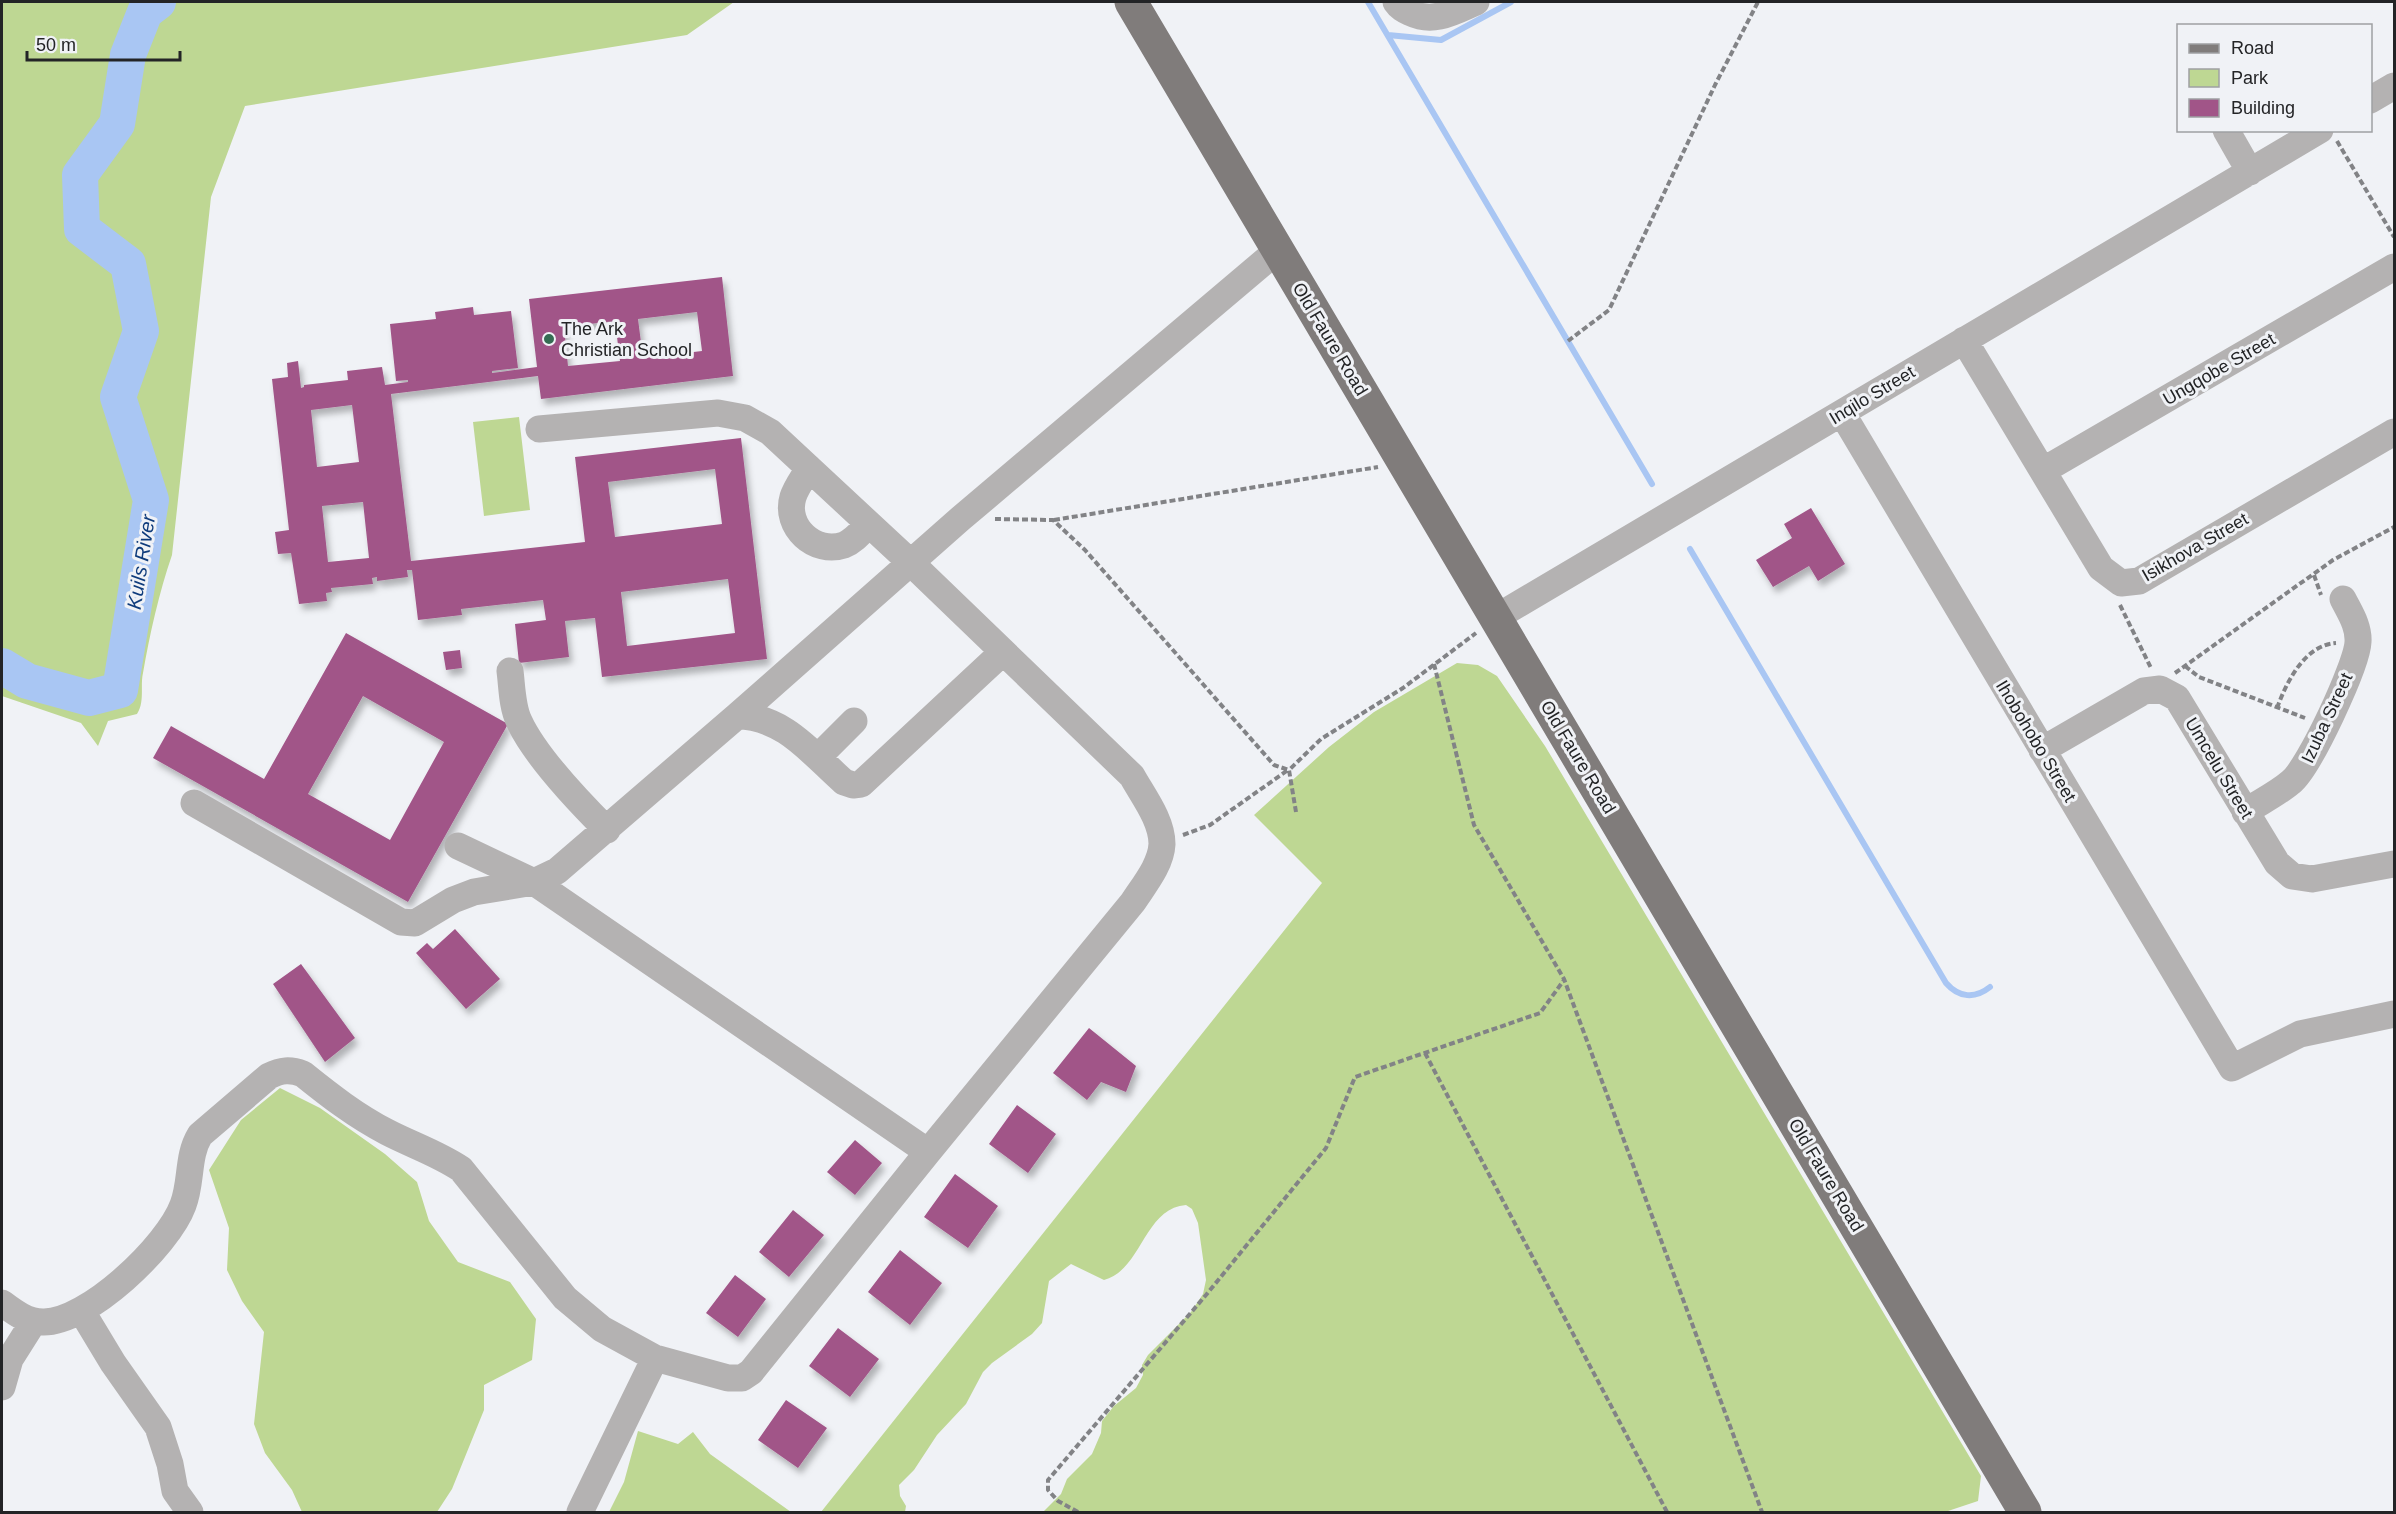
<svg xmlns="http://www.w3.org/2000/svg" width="2396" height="1514" font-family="Helvetica,sans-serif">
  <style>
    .green { fill: #bed793 }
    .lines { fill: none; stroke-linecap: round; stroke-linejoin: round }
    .stream { stroke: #a9c6f3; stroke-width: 6 }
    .river { stroke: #a9c6f3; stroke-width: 36 }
    .building { fill: #a15588; fill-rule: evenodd; filter: url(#shadow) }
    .path { stroke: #828386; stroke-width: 4; stroke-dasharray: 6 3; stroke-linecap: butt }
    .minor { stroke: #b4b2b2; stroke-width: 27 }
    .major { stroke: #807c7b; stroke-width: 33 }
    .poi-dot { fill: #356c53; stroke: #f0f2f6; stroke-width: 2 }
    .labels { text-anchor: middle; stroke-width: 6; stroke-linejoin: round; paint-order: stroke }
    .poi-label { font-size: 18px; fill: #232426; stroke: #f0f2f6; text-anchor: start }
    .street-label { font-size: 18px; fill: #232426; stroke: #f0f2f6 }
    .water-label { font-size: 20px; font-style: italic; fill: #0f3c7c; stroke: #f0f2f6 }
  </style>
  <defs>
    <filter id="shadow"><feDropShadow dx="3.5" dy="6" stdDeviation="3" flood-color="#0004"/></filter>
  </defs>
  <rect width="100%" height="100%" fill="#f0f2f6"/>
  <path class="green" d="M2,2H734L687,35L245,106L211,197L172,555C159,593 150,633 143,673C140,686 145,702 137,714L108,721L98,746L81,723L2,696Z
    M519,417L530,510L484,516L473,422Z
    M1457,663L1478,665L1497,676L1545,746L1981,1476L1978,1501L1945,1512H1043L1061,1494L1067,1479L1092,1454L1101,1433L1102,1421L1114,1406L1136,1388L1143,1375L1142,1365L1148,1355L1191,1312L1203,1294L1206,1280L1198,1223L1192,1209L1186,1205C1144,1208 1142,1270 1104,1280L1071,1264L1049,1281L1042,1323L1032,1334L992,1363L983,1372L966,1404L937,1435L914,1470L899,1485L900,1496L906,1506L905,1512H821L1322,883L1254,815L1329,747L1374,712Z
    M280,1088L320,1108L385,1154L417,1182L429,1221L458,1262L510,1282L536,1319L532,1360L484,1385V1410L452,1489L437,1512H302L292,1490L265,1453L254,1424L264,1332L242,1301L227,1270L229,1228L209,1170L241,1120Z
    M638,1431L678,1444L693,1432L710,1454L791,1512H609L624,1482Z"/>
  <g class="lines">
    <path class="stream" d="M1368,2L1652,484
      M1388,35L1441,40L1511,2
      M1690,549L1946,983C1959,998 1975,999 1990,987"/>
    <path class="river" d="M2,666L27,681L89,698L120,690L151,500L118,397L141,331L128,264L82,229L80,175L117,124L128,55L145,12L158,2"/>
  </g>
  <path class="building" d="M722,277L733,376L541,399L538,376L391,394L411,561L585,542L575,457L741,438L767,659L602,677L595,618L565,621L569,657L519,663L515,624L546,620L543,600L461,609L462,615L418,620L412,570H407L408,577L377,581V577L372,578L373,584L331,588L332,592L326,593L327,601L299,604L291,553L278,554L275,532L289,530L272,379L288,377L287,363L298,361L301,388L304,387V385L348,380L347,371L382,367L385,385L408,382V380L396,381L390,324L436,319L435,312L473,307L474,315L511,311L518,368L492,371V373L537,367L529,299ZM697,312L702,351L643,358L638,319ZM615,321L620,361L568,366L564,327ZM352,405L359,462L317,467L311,410ZM715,469L722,524L615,537L608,482ZM363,502L369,558L328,562L322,506ZM728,579L735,633L627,646L621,592Z
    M1811,508L1845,564L1818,581L1809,566L1773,587L1756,560L1792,538L1784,524Z
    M346,633L508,724L408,902L153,758L171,726L264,779ZM363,696L444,742L390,840L308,794Z
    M460,650L462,668L446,670L443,652Z
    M455,929L500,979L466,1009L416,953L427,943L433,949Z
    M301,964L355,1038L325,1062L273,984Z
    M1089,1028L1136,1066L1126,1092L1101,1082L1087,1100L1053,1073Z
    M1017,1105L1056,1134L1028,1173L989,1144Z
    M855,1140L882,1163L855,1195L827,1172Z
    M955,1174L998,1206L968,1248L924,1217Z
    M793,1210L824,1235L789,1277L759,1252Z
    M900,1250L942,1283L910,1325L868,1292Z
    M735,1275L766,1299L738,1337L706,1313Z
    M838,1328L879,1359L850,1397L809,1366Z
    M786,1400L827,1428L798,1468L758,1440Z"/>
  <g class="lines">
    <path class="path" d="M2337,141L2394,237
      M1568,341L1609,310L1715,85L1758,2
      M995,519L1053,520L1085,550L1274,765L1289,770
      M1054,520L1378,467
      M2314,575L2321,595
      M2120,605L2151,668
      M1434,664L1474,825L1564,979L1762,1512
      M2185,666L2199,677L2305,718
      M2175,673L2333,560L2394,527
      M2277,708C2287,681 2305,645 2336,643
      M1296,812L1289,770L1321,739L1403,688L1476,633
      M1183,835L1210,825L1288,770
      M1425,1053L1667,1512
      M1078,1512L1058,1501L1048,1490V1480L1206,1295L1326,1148L1355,1077L1540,1013L1564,980"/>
    <path class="minor" d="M1396,2C1400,8 1405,10 1411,13C1434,24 1455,11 1476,2
      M2370,100L2394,86
      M2226,130L2250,172
      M1964,340L2101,568L2121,583L2139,581L2394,432
      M1842,413L2232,1068L2300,1034L2394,1014
      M809,468C804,477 796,487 793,497C784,527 815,555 844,545C854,541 861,532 869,524
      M2044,470L2394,267
      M1495,618L2320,130
      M510,671C512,686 512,707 519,721C535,756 579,802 607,830
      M737,716C784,716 812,754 844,782L853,785L861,784L1003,652
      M2042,750L2144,691L2160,689L2177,698L2277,863L2292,876L2312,879L2394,864
      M818,757L854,721
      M194,803L401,922L415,923L453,900L474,892L534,882L557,871L737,716L960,519L1278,250
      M2245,812C2260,802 2277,794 2291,782C2309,768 2357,665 2358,642C2359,626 2350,613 2343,599
      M458,846L534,882L928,1152
      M2,1303C14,1312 27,1322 43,1322C87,1323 168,1246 183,1205C192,1182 187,1156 200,1135L269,1076C281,1070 290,1069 303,1074C329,1095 356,1116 387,1132C412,1145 437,1153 461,1169L565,1298L602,1329L655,1358L728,1378H742L751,1372L928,1152L1133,902C1144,885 1161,865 1162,844C1162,820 1143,796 1132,776L910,562L770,432L745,418L718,413L539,429
      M81,1310L113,1363L158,1427L170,1464L175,1491L190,1512
      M2,1387L10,1359L34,1321
      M580,1512L655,1358"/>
    <path class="major" d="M1131,2L2025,1512"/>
  </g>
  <circle class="poi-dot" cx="549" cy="339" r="6"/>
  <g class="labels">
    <g class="poi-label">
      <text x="561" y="335">The Ark<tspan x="561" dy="21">Christian School</tspan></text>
    </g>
    <g class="street-label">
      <text transform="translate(1330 339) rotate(59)" y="6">Old Faure Road</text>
      <text transform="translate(2219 369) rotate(-30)" y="6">Ungqobe Street</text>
      <text transform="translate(1872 395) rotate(-31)" y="6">Inqilo Street</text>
      <text transform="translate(2195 547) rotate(-30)" y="6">Isikhova Street</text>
      <text transform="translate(2327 718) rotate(-65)" y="6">Izuba Street</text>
      <text transform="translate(2036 741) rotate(59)" y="6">Ihobohobo Street</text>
      <text transform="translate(1578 757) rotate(59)" y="6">Old Faure Road</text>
      <text transform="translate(2219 768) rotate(59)" y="6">Umcelu Street</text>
      <text transform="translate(1826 1175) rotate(59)" y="6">Old Faure Road</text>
    </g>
    <g class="water-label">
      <text transform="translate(141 562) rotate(-81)" y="7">Kuils River</text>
    </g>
  </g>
  <rect width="2396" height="1514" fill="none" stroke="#232426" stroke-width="6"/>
  <rect x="2177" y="24" width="195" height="108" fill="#f0f2f6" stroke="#9ea0a3" stroke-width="1.5"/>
  <rect x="2189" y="44" width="30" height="9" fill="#807c7b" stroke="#9ea0a3" stroke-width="1.5"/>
  <text x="2231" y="54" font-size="18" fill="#232426">Road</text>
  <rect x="2189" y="69" width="30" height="18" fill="#bed793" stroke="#9ea0a3" stroke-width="1.5"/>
  <text x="2231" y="84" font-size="18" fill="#232426">Park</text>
  <rect x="2189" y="99" width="30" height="18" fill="#a15588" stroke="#9ea0a3" stroke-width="1.5"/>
  <text x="2231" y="114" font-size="18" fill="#232426">Building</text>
  <path d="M27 51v9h153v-9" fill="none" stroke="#232426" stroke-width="3"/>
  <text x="36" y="51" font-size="18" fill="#232426" stroke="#f0f2f6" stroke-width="4.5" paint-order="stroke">50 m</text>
</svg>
